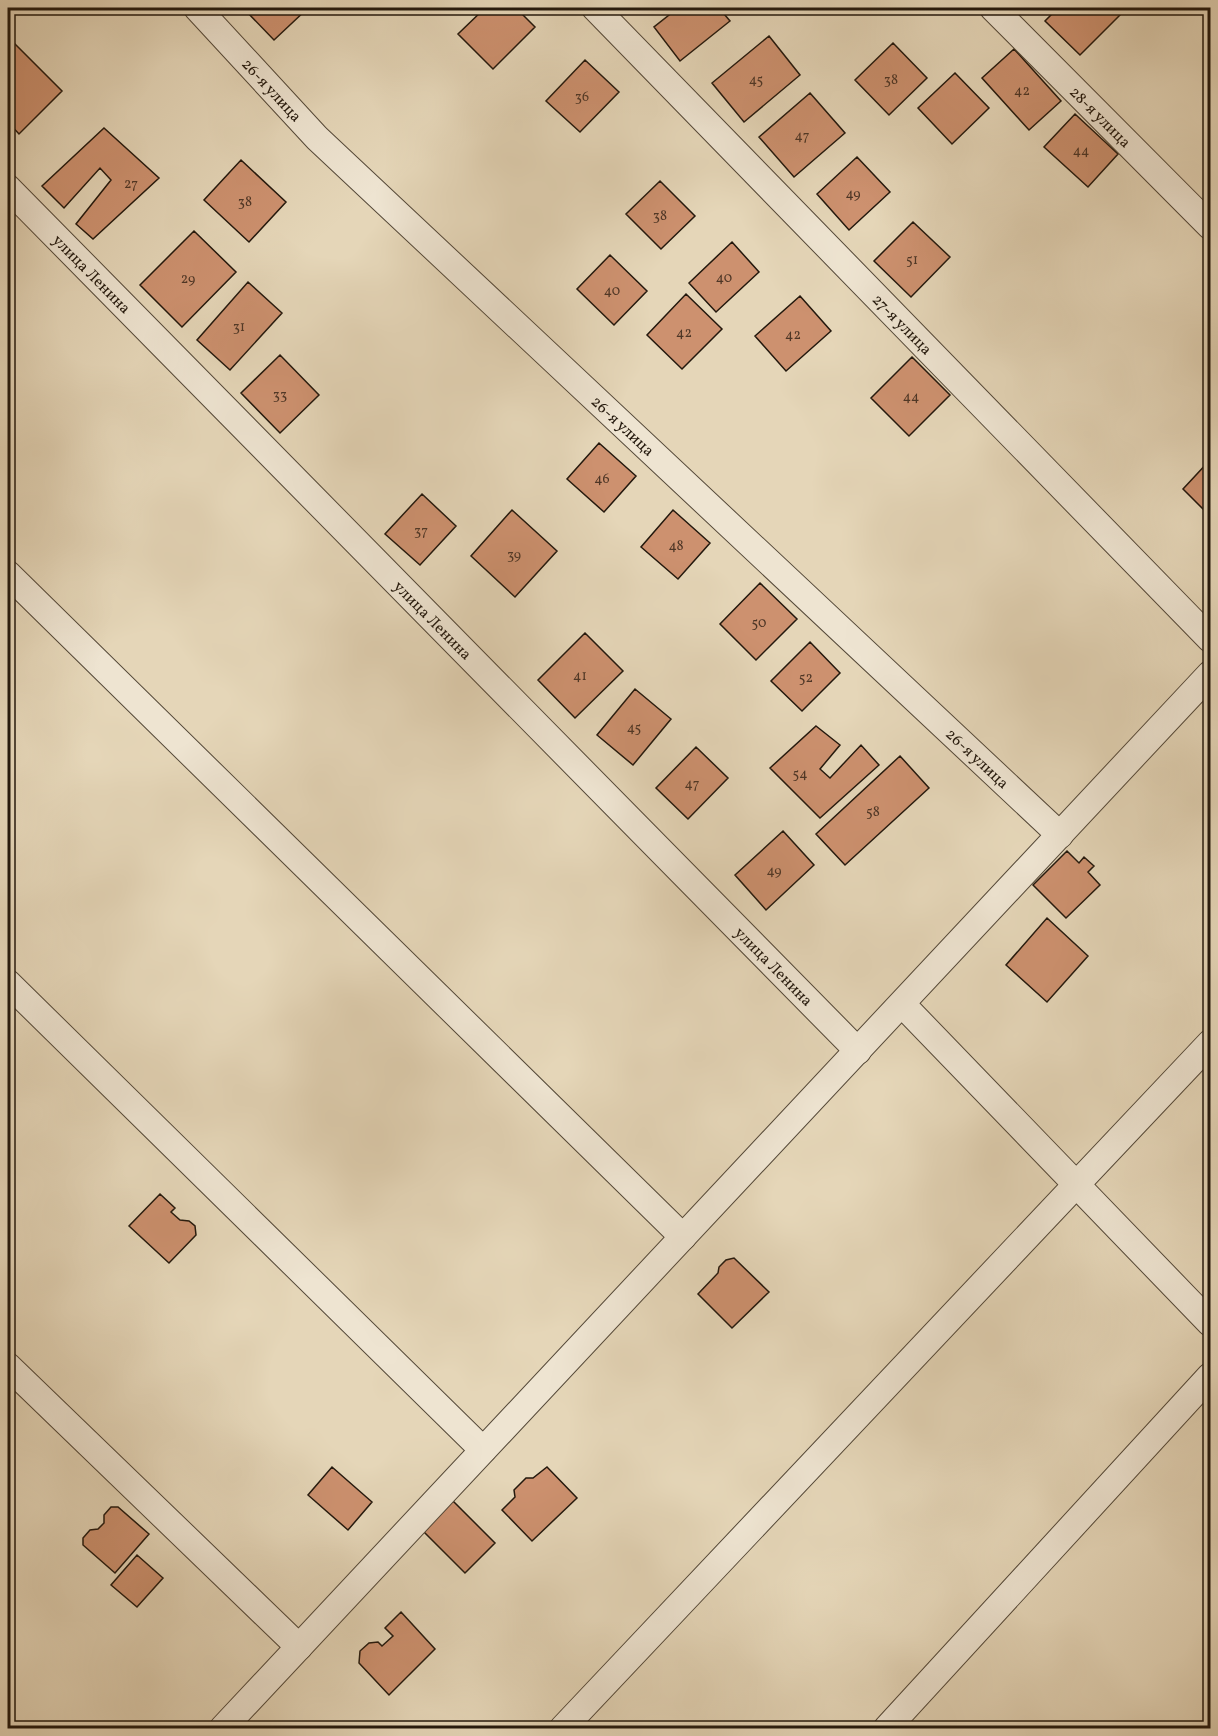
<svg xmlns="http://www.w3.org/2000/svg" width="1218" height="1736" font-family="Vollkorn,serif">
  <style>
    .building { fill: #cd916f; stroke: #23180d; stroke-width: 1.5 }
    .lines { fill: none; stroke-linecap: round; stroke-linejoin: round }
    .minor-casing { stroke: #544838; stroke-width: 28 }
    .minor { stroke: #eee4d1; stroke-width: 26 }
    .labels { text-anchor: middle; stroke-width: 6; stroke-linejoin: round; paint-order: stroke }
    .number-label { font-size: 14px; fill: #4e3626 }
    .street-label { font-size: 16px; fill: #23180d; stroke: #eee4d1 }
  </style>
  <rect width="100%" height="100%" fill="#e5d6b8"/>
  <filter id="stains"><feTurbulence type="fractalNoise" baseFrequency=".00333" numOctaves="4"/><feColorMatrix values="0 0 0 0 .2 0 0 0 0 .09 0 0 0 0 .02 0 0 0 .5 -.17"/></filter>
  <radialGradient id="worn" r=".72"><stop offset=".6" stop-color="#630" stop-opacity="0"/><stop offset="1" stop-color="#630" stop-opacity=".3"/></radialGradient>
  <path class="building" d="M254,8H308L274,40L248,13Z
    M485,8H516L535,27L493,69L458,34Z
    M678,8H719L730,21L680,61L654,27Z
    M1058,8H1123L1125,10L1080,55L1045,21Z
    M769,36L800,75L744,122L712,83Z
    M11,40L62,91L19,134L8,122V44Z
    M893,43L927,78L889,115L855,80Z
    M1014,49L1061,101L1029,130L982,78Z
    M585,60L619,92L580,132L546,101Z
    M955,73L989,108L952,144L918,108Z
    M810,93L845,133L794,177L759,137Z
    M1075,114L1118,154L1088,187L1044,147Z
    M104,128L159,178L93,239L76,224L111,180L100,168L64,208L42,186Z
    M857,157L890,192L849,230L817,194Z
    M241,160L286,202L249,242L204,200Z
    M660,181L695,216L661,249L626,214Z
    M913,222L950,257L911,297L874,261Z
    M194,231L236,272L182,327L140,285Z
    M732,242L759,272L716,312L689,283Z
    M610,255L647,291L614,325L577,289Z
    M248,282L282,313L230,370L197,340Z
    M686,294L722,329L682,369L647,335Z
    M800,296L831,331L786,371L755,336Z
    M280,355L319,395L280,433L241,393Z
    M912,357L950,395L909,436L871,398Z
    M599,443L636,476L604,512L567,479Z
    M1210,460V516L1183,489Z
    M422,494L456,526L420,565L385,534Z
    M512,510L557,551L515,597L471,556Z
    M673,510L710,543L678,579L641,547Z
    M760,583L797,619L756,660L720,624Z
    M585,633L623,671L575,718L538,680Z
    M810,642L840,673L802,711L771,681Z
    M635,689L671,719L633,765L597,735Z
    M816,726L840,745L820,769L830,778L861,745L879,765L820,818L770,768Z
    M696,747L728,778L688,819L656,788Z
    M900,756L929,788L845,865L816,834Z
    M783,831L814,865L766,910L735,875Z
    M1067,851L1079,863L1084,857L1094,866L1088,872L1100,885L1066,918L1033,885Z
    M1047,918L1088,956L1047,1002L1006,965Z
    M160,1194L175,1208L171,1212L180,1220L189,1221L195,1226L196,1235L169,1263L129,1226Z
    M734,1258L769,1292L732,1328L698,1294L718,1273L719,1267L726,1260Z
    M332,1467L372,1502L348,1530L308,1495Z
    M547,1467L577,1498L532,1541L502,1510L515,1497L514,1490L526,1478H533Z
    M453,1501L495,1543L465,1573L423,1531Z
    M111,1507H118L149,1534L115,1573L83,1545V1538L90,1530L98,1529L104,1523V1515Z
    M137,1555L163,1578L137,1607L111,1585Z
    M401,1612L435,1649L389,1695L359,1663L360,1651L369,1643L378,1642L382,1646L393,1636L385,1628Z"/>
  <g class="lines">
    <defs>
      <g id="minor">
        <path id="s1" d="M197,8L317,138L1060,835"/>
        <path id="s2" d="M595,8L1210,639"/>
        <path id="s3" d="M993,8L1210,226"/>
        <path id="s4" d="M8,188L858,1051"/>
        <path d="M8,574L683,1237"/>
        <path d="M8,983L483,1450"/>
        <path d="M902,1004L1210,1323"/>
        <path d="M8,1366L299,1647"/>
        <path d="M223,1728L1210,674"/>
        <path d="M563,1728L1210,1043"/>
        <path d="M887,1728L1210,1376"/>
      </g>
    </defs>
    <use href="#minor" class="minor-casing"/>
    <use href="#minor" class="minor"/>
  </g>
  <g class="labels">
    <g class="number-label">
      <text x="756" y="84">45</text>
      <text x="891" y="84">38</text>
      <text x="1022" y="95">42</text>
      <text x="582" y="101">36</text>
      <text x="802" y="140">47</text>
      <text x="1081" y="155">44</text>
      <text x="131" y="188">27</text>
      <text x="853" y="198">49</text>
      <text x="245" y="206">38</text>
      <text x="660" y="220">38</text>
      <text x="912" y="264">51</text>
      <text x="724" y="282">40</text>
      <text x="188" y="283">29</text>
      <text x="612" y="295">40</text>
      <text x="239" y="331">31</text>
      <text x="684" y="337">42</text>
      <text x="793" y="339">42</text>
      <text x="280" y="399">33</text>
      <text x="911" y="401">44</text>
      <text x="602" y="483">46</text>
      <text x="421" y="535">37</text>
      <text x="676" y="550">48</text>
      <text x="514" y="559">39</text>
      <text x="759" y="627">50</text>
      <text x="580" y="680">41</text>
      <text x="806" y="682">52</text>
      <text x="634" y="732">45</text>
      <text x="800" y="778">54</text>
      <text x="692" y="788">47</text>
      <text x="873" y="816">58</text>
      <text x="774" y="875">49</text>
    </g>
    <g class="street-label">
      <text dy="6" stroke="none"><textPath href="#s1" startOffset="111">26-я улица</textPath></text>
      <text dy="6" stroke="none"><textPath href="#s3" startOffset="153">28-я улица</textPath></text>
      <text dy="6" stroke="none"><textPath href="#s4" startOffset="120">улица Ленина</textPath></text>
      <text dy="6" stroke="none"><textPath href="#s2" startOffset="441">27-я улица</textPath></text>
      <text dy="6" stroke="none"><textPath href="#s1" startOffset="597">26-я улица</textPath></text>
      <text dy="6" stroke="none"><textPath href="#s4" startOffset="606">улица Ленина</textPath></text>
      <text dy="6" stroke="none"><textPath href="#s1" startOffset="1083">26-я улица</textPath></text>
      <text dy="6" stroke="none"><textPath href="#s4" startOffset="1092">улица Ленина</textPath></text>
    </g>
  </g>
  <rect width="1218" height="1736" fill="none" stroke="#e5d6b8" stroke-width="30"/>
  <rect x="9" y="9" width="1200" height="1718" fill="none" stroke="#23180d" stroke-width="3"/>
  <rect x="15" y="15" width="1188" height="1706" fill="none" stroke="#23180d" stroke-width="1.5"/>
  <rect width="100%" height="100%" filter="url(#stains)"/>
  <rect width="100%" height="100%" fill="url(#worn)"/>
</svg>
